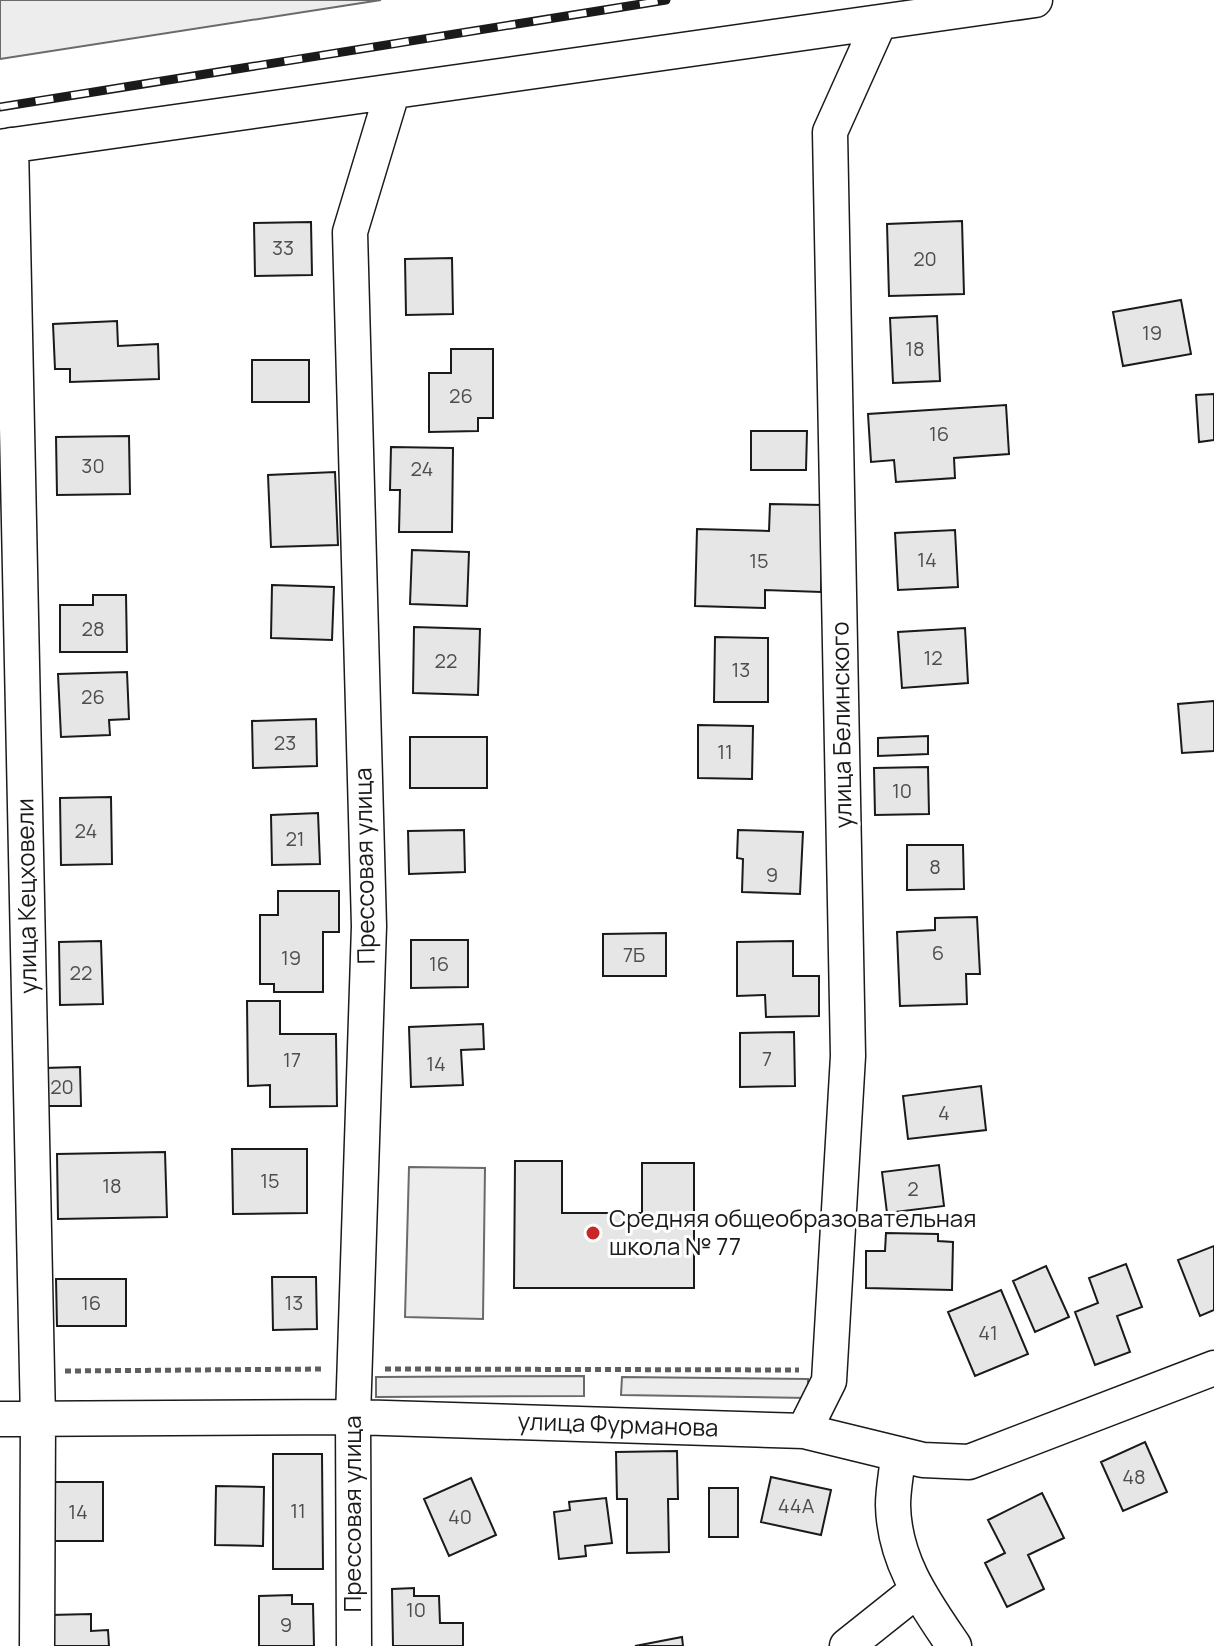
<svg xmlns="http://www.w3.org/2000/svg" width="1214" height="1646" font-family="Manrope,sans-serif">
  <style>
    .built { fill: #ededed; stroke: #6a6a6a; stroke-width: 2 }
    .building { fill: #e6e6e6; stroke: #1a1a1a; stroke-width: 2 }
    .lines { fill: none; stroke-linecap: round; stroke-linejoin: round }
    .minor-casing { stroke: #1a1a1a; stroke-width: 37 }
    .path { stroke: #5f5f5f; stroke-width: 5; stroke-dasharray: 6 4; stroke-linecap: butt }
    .minor { stroke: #fff; stroke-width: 34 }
    .rail-casing { stroke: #1a1a1a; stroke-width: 9 }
    .rail { stroke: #fff; stroke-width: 6; stroke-dasharray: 18; stroke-linecap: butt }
    .poi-dot { fill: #c62828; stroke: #fff; stroke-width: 3 }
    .labels { text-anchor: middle; stroke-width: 6; stroke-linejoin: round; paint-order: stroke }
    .number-label { font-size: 20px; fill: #4d4d4d }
    .street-label { font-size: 24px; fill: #1a1a1a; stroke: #fff }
    .poi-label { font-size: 24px; fill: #1a1a1a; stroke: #fff; text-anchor: start }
  </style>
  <rect width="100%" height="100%" fill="#fff"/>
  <path class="built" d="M0,0H381L0,59Z
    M409,1167L485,1168L483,1319L405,1317Z
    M584,1376V1396L376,1397V1377Z
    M622,1377L808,1379V1398L621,1395Z"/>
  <path class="building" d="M962,221L964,294L889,296L887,224Z
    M311,222L312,275L255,276L254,223Z
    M452,258L453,314L406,315L405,259Z
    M1181,300L1191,354L1123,366L1113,312Z
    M937,316L940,381L893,383L890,318Z
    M117,321L118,346L158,344L159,379L70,382V369H55L53,324Z
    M451,349H493V418H478V431L429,432V373H451Z
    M252,360H309V402H252Z
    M1214,394V440L1199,442L1196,395Z
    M1006,405L1009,454L954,458L955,478L896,482L894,460L871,462L868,414Z
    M751,431H807L806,470H751Z
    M129,436L130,494L57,495L56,437Z
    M391,447L453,448L452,532H399L400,490H390Z
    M335,472L338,545L271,547L268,475Z
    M770,504L823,505L821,592L765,590V608L695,606L697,529L769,531Z
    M955,530L958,587L898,590L895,533Z
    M412,550L469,552L467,606L410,604Z
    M272,585L334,587L332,640L271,638Z
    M93,595H126L127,652H60V605H93Z
    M414,627L480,629L478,695L413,693Z
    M965,628L968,683L902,688L898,632Z
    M715,637L768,638V702H714Z
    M127,672L129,719L109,720L110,735L61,737L58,674Z
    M1214,701V751L1182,753L1178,704Z
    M316,719L317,766L253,768L252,721Z
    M698,725L753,726L752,779L698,778Z
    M928,736V754L878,756V738Z
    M410,737H487V788H410Z
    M928,767L929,814L875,815L874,768Z
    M111,797L112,864L61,865L60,798Z
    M318,813L320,864L272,865L271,815Z
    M464,830L465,872L409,874L408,831Z
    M738,830L803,832L800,894L742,892L743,859L737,858Z
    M907,845H963L964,889L907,890Z
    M278,891H339V932H323V992H274V984H260V915H278Z
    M977,917L980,974H966L967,1004L900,1006L897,932L935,930V918Z
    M666,933V976H603V934Z
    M411,940H468V987L411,988Z
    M101,941L103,1004L60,1005L59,942Z
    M793,941V976H819V1016L766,1017L765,995L737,996V942Z
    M247,1001H280V1034H336L337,1106L270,1107V1085L248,1086Z
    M483,1024L484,1049L461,1050L463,1085L411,1087L409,1027Z
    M794,1032L795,1086L740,1087V1033Z
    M80,1067L81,1106H44V1068Z
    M981,1086L986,1130L908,1139L903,1096Z
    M232,1149H307V1213L233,1214Z
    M165,1152L167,1217L58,1219L57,1154Z
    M515,1161H562V1213H642V1163H694V1288H514Z
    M939,1165L944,1206L887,1213L882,1172Z
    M886,1233L938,1234V1241L953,1242L952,1290L866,1288V1251H885Z
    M1214,1246V1310L1200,1316L1178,1260Z
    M1126,1264L1142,1307L1117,1316L1130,1352L1095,1365L1075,1312L1098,1303L1089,1278Z
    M1046,1266L1069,1317L1035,1332L1013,1281Z
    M272,1277H316L317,1329L273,1330Z
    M56,1279H126V1326H57Z
    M1001,1290L1028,1354L975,1376L948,1312Z
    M1145,1442L1167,1492L1123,1511L1101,1462Z
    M677,1451L678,1499H668L669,1552L627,1553V1499H617L616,1452Z
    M273,1454H322L323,1569H273Z
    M771,1477L831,1490L821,1535L761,1522Z
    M471,1478L496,1535L449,1556L424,1499Z
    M53,1482H103V1541H53Z
    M216,1486L264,1487L263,1546L215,1545Z
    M709,1488H738V1537H709Z
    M1042,1493L1064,1538L1028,1555L1044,1589L1007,1607L985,1563L1005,1553L988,1520Z
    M606,1498L612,1543L585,1546L586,1556L559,1559L554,1512L570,1510L569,1502Z
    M414,1588V1596H439L440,1623H463V1646H393L392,1589Z
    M292,1595V1604H313L314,1646H259V1596Z
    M91,1614V1631L108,1630L109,1646H51L50,1615Z
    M682,1637L683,1646H635Z"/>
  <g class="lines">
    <defs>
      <path id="minor" d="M11,145L38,1420L37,1646
        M0,147L1035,0
        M0,1419L353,1417L804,1431L923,1460L969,1462L1214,1368
        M804,1431L829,1381L848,1056L830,132L879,23
        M898,1455C897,1471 893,1488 893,1505C894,1561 924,1602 954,1646
        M354,1646L353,1417L369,926L350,232L392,93
        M847,1646L916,1591"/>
    </defs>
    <use href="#minor" class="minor-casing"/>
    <path class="path" d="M385,1369L799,1370
      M65,1371L323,1369"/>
    <use href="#minor" class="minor"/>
    <defs>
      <path id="rail" d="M0,107L666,0"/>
    </defs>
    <use href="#rail" class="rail-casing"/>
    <use href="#rail" class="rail"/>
  </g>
  <circle class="poi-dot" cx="593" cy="1233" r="8"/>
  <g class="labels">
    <g class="number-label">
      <text x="283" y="255">33</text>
      <text x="925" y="266">20</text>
      <text x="1152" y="340">19</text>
      <text x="915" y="356">18</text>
      <text x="461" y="403">26</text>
      <text x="939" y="441">16</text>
      <text x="93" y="473">30</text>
      <text x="422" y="476">24</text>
      <text x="927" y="567">14</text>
      <text x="759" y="568">15</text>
      <text x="93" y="636">28</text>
      <text x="933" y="665">12</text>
      <text x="446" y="668">22</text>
      <text x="741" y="677">13</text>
      <text x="93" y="704">26</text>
      <text x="285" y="750">23</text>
      <text x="725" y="759">11</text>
      <text x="902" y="798">10</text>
      <text x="86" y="838">24</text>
      <text x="295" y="846">21</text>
      <text x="935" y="874">8</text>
      <text x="772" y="882">9</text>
      <text x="938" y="960">6</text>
      <text x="634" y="962">7Б</text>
      <text x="291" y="965">19</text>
      <text x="439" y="971">16</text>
      <text x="81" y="980">22</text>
      <text x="767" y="1066">7</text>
      <text x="292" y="1067">17</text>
      <text x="436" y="1071">14</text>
      <text x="62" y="1094">20</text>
      <text x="944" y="1120">4</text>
      <text x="270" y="1188">15</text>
      <text x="112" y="1193">18</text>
      <text x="913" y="1196">2</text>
      <text x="91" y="1310">16</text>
      <text x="294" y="1310">13</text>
      <text x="988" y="1340">41</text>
      <text x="1134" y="1484">48</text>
      <text x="796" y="1513">44А</text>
      <text x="298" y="1518">11</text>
      <text x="78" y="1519">14</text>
      <text x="460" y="1524">40</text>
      <text x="416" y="1617">10</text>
      <text x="286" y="1632">9</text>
    </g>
    <g class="street-label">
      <text transform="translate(842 725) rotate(-91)" y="8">улица Белинского</text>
      <text transform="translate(365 866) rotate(-91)" y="8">Прессовая улица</text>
      <text transform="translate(27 896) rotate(-91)" y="8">улица Кецховели</text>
      <text transform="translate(618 1425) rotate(2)" y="8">улица Фурманова</text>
      <text transform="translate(353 1514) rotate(-90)" y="8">Прессовая улица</text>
    </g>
    <g class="poi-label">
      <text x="609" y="1227">Средняя общеобразовательная<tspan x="609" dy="28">школа № 77</tspan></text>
    </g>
  </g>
</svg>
